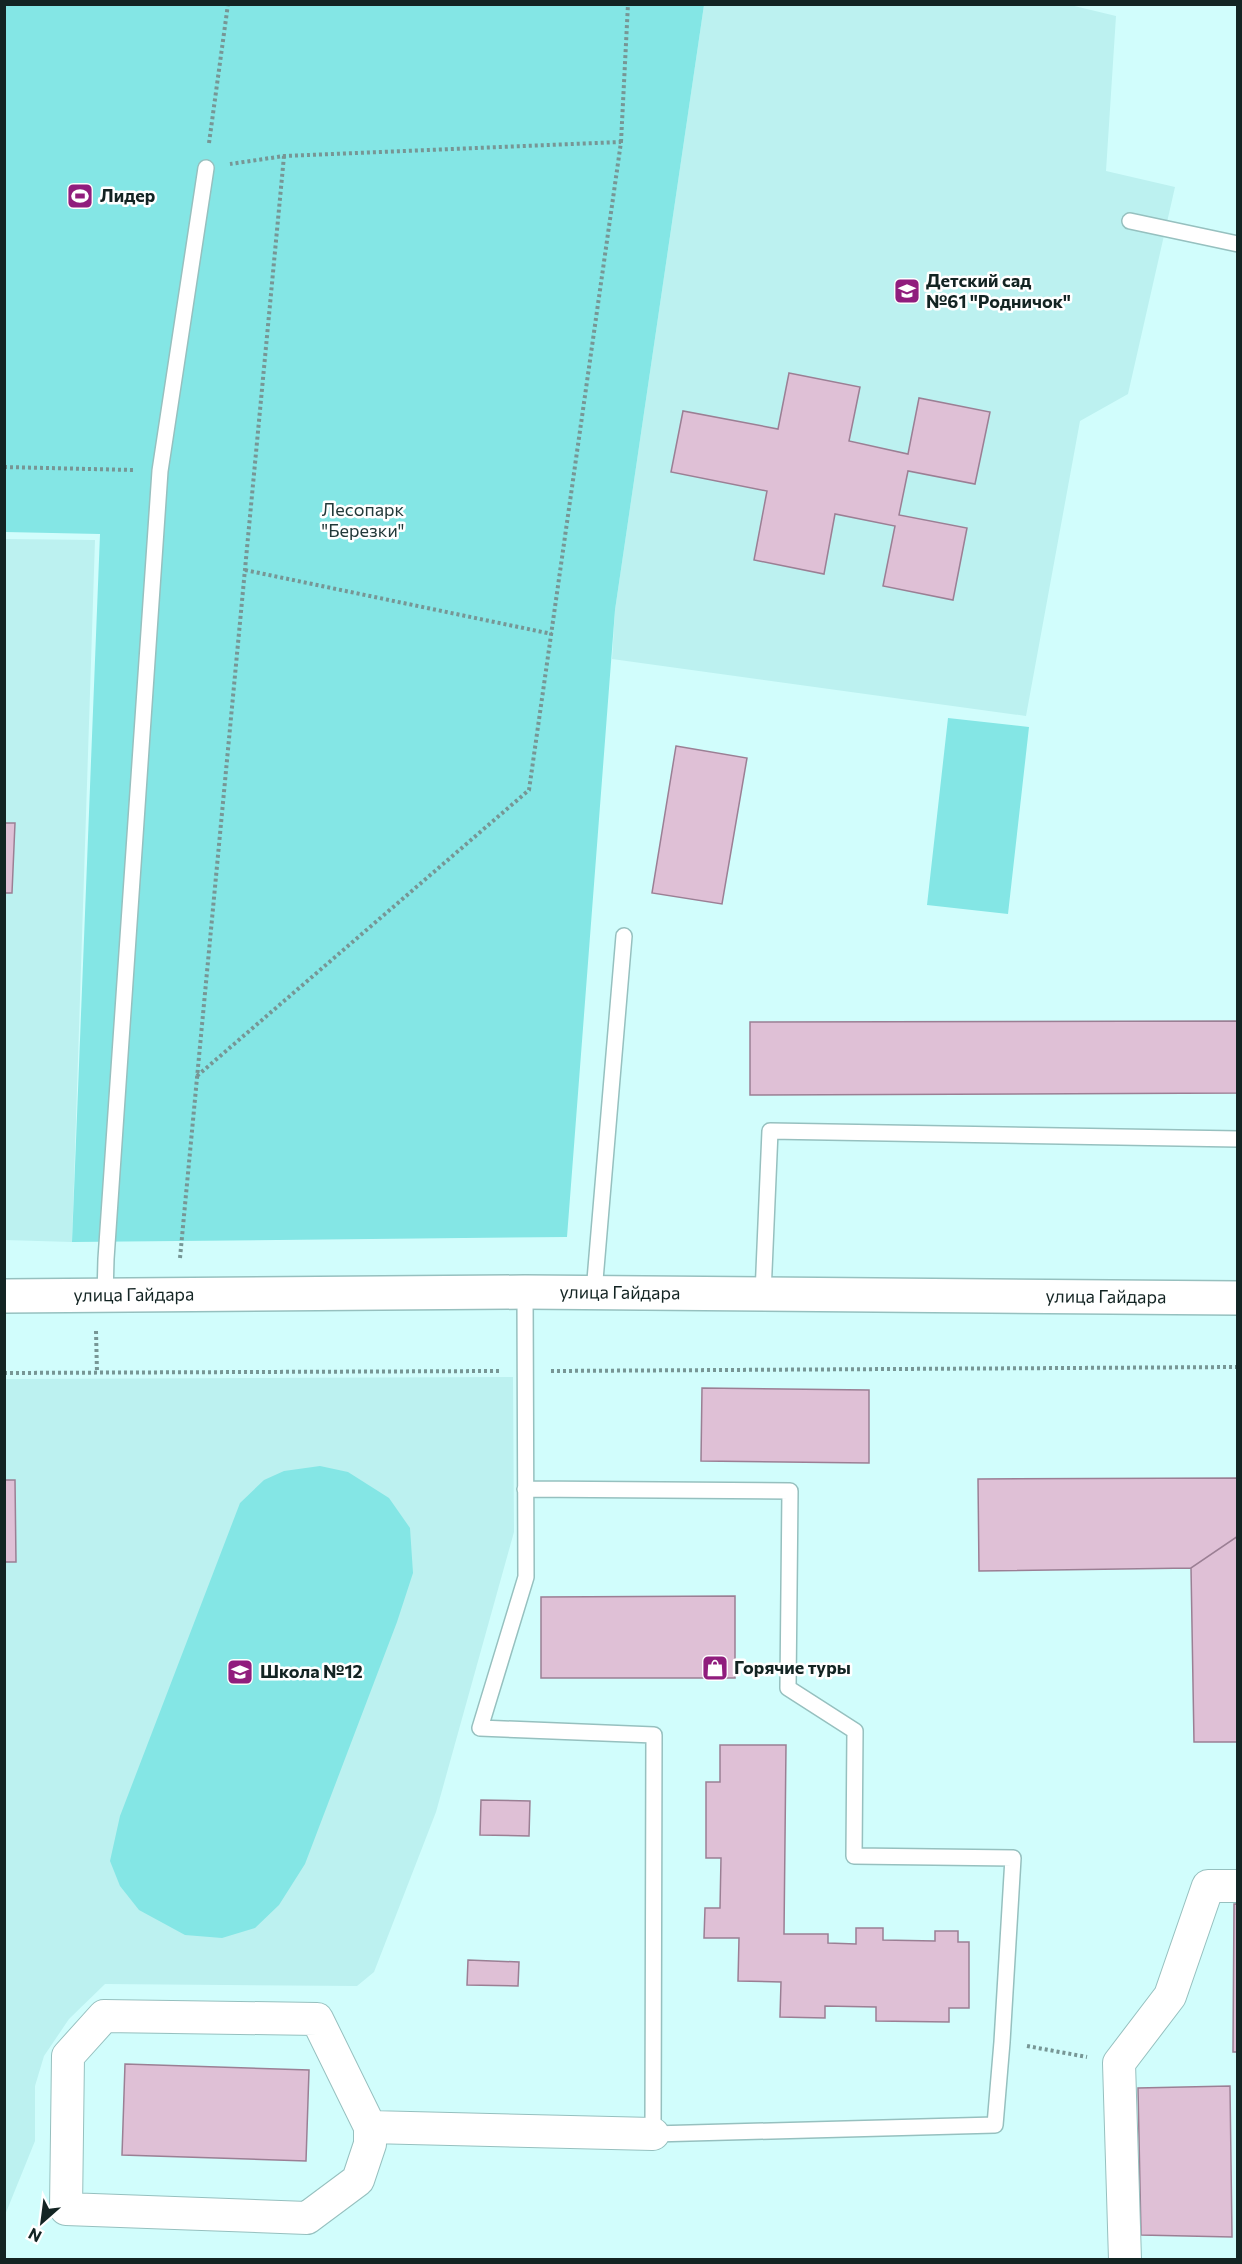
<svg xmlns="http://www.w3.org/2000/svg" width="1242" height="2264" font-family="Commissioner,sans-serif">
  <style>
    .built { fill: #bcf1f0 }
    .green { fill: #84e6e5 }
    .building { fill: #dfc0d6; stroke: #9b7f94; stroke-width: 1.5 }
    .lines { fill: none; stroke-linecap: round; stroke-linejoin: round }
    .lane-casing { stroke: #96c0bf; stroke-width: 18 }
    .street-casing { stroke: #96c0bf; stroke-width: 34 }
    .secondary-casing { stroke: #96c0bf; stroke-width: 36 }
    .path { stroke: #779695; stroke-width: 4; stroke-dasharray: 3 3; stroke-linecap: butt }
    .lane { stroke: #fff; stroke-width: 15 }
    .street { stroke: #fff; stroke-width: 32 }
    .secondary { stroke: #fff; stroke-width: 33 }
    .labels { text-anchor: middle; stroke-width: 5; stroke-linejoin: round; paint-order: stroke }
    .poi-label { font-size: 18px; font-weight: bold; fill: #132423; stroke: #fff; text-anchor: start }
    .park-label { font-size: 18px; fill: #223939; stroke: #fff }
    .street-label { font-size: 18px; fill: #132423; stroke: #fff }
  </style>
  <rect width="100%" height="100%" fill="#d1fdfc"/>
  <path class="built" d="M1066,4L1116,16L1106,171L1175,187L1128,394L1080,421L1026,716L612,659L615,610L704,5Z
    M5,539L95,540L72,1242L5,1240Z
    M513,1377L514,1532L436,1812L374,1972L357,1986L105,1984L69,2019L44,2056L35,2086V2141L5,2215V1379Z"/>
  <path class="green" d="M4,5H704L615,610L567,1237L72,1242L100,534L5,532Z
    M948,718L1029,727L1008,914L927,905Z
    M320,1466L348,1472L389,1498L410,1528L413,1573L397,1622L305,1864L279,1905L255,1928L222,1938L185,1935L139,1910L120,1886L110,1861L120,1816L240,1503L264,1480L284,1471Z"/>
  <path class="building" d="M789,373L860,387L849,441L908,454L919,398L990,412L975,484L908,471L899,515L967,528L953,600L883,586L895,526L835,514L824,574L754,560L767,491L671,472L683,411L778,429Z
    M676,746L747,758L722,904L652,893Z
    M4,823H15L12,893H4Z
    M1238,1021V1093L750,1095V1022Z
    M702,1388L869,1390V1463L701,1461Z
    M1238,1478V1536L1191,1568L979,1571L978,1479Z
    M4,1480H15L16,1562H4Z
    M1238,1536V1742H1194L1191,1568Z
    M735,1596V1678H541V1597Z
    M720,1745H786L784,1934H828V1943L856,1944V1928H883V1940L935,1941V1931H958V1942H969V2008H949V2022L876,2021V2007L825,2006V2018L780,2017L781,1982L738,1981L739,1938H704L705,1908H720L721,1858H706V1782H720Z
    M481,1800L530,1801L529,1836L480,1835Z
    M1234,1904H1238V2052H1233Z
    M468,1960L519,1962L518,1986L467,1985Z
    M125,2064L309,2070L306,2161L122,2155Z
    M1230,2086L1232,2237L1141,2235L1138,2088Z"/>
  <g class="lines">
    <defs>
      <path id="lane" d="M1130,221L1238,244
        M525,1292L526,1577L480,1728L654,1735L653,2134L995,2125L1002,2042L1013,1858L854,1856L855,1731L788,1688L790,1491L525,1489
        M594,1292L624,936
        M763,1294L770,1131L1238,1139
        M105,1296L106,1259L160,471L206,168"/>
      <path id="street" d="M104,2016L317,2019L370,2127V2144L358,2180L307,2218L66,2209L68,2056Z
        M370,2127L653,2134
        M1125,2260L1119,2063L1170,1996L1208,1886H1238"/>
      <g id="secondary">
        <path id="s1" d="M4,1296L525,1292L1238,1298"/>
      </g>
    </defs>
    <use href="#lane" class="lane-casing"/>
    <use href="#street" class="street-casing"/>
    <use href="#secondary" class="secondary-casing"/>
    <path class="path" d="M621,142L628,4
      M209,143L228,4
      M4,467L133,470
      M245,570L552,634
      M197,1076L529,790L621,142L284,156L230,164
      M180,1258L284,156
      M96,1331L97,1372
      M551,1371L1238,1367
      M4,1373L499,1371
      M1027,2046L1087,2057"/>
    <use href="#lane" class="lane"/>
    <use href="#street" class="street"/>
    <use href="#secondary" class="secondary"/>
  </g>
  <defs>
    <symbol id="stadium-square" viewBox="-11 -11 22 22"><rect x="-9" y="-9" width="18" height="18" rx="4" fill="#901d7d" stroke="#fff"/><path d="M0-5a6.5 5 0 1 0 0 10a6.5 5 0 1 0 0-10ZM-3.5-1.8h7v3.6h-7Z" fill="#fff"/></symbol>
    <symbol id="school-square" viewBox="-11 -11 22 22"><rect x="-9" y="-9" width="18" height="18" rx="4" fill="#901d7d" stroke="#fff"/><path d="M0-5L7-2L0 1L-7-2ZM-4 1L0 2.5L4 1V4Q0 6-4 4Z" fill="#fff"/></symbol>
    <symbol id="shop-square" viewBox="-11 -11 22 22"><rect x="-9" y="-9" width="18" height="18" rx="4" fill="#901d7d" stroke="#fff"/><path d="M-5-2.5h2.3a2.7 3.5 0 0 1 5.4 0H5L5.5 6h-11ZM-1.5-2.5h3a1.5 2.3 0 0 0-3 0Z" fill="#fff"/></symbol>
  </defs>
  <g fill-rule="evenodd">
    <use href="#stadium-square" x="65" y="181" width="30" height="30"/>
    <use href="#school-square" x="892" y="276" width="30" height="30"/>
    <use href="#shop-square" x="700" y="1653" width="30" height="30"/>
    <use href="#school-square" x="225" y="1657" width="30" height="30"/>
  </g>
  <g class="labels">
    <g class="poi-label">
      <text x="100" y="202">Лидер</text>
      <text x="926" y="287">Детский сад<tspan x="926" dy="21">№61 "Родничок"</tspan></text>
      <text x="734" y="1674">Горячие туры</text>
      <text x="260" y="1678">Школа №12</text>
    </g>
    <g class="park-label">
      <text x="363" y="516">Лесопарк<tspan x="363" dy="21">"Березки"</tspan></text>
    </g>
    <g class="street-label">
      <text dy="6" stroke="none"><textPath href="#s1" startOffset="616">улица Гайдара</textPath></text>
      <text dy="6" stroke="none"><textPath href="#s1" startOffset="130">улица Гайдара</textPath></text>
      <text dy="6" stroke="none"><textPath href="#s1" startOffset="1102">улица Гайдара</textPath></text>
    </g>
  </g>
  <rect width="1242" height="2264" fill="none" stroke="#132423" stroke-width="12"/>
  <g transform="translate(42 2222) rotate(208)" stroke="#ffffff" stroke-width="4.5" paint-order="stroke">
  <path d="M0-4.5L10 22L0 15L-10 22Z" fill="#132423"/>
  <text y="-9" font-size="16" font-weight="bold" text-anchor="middle" fill="#132423">N</text>
  </g>
</svg>
